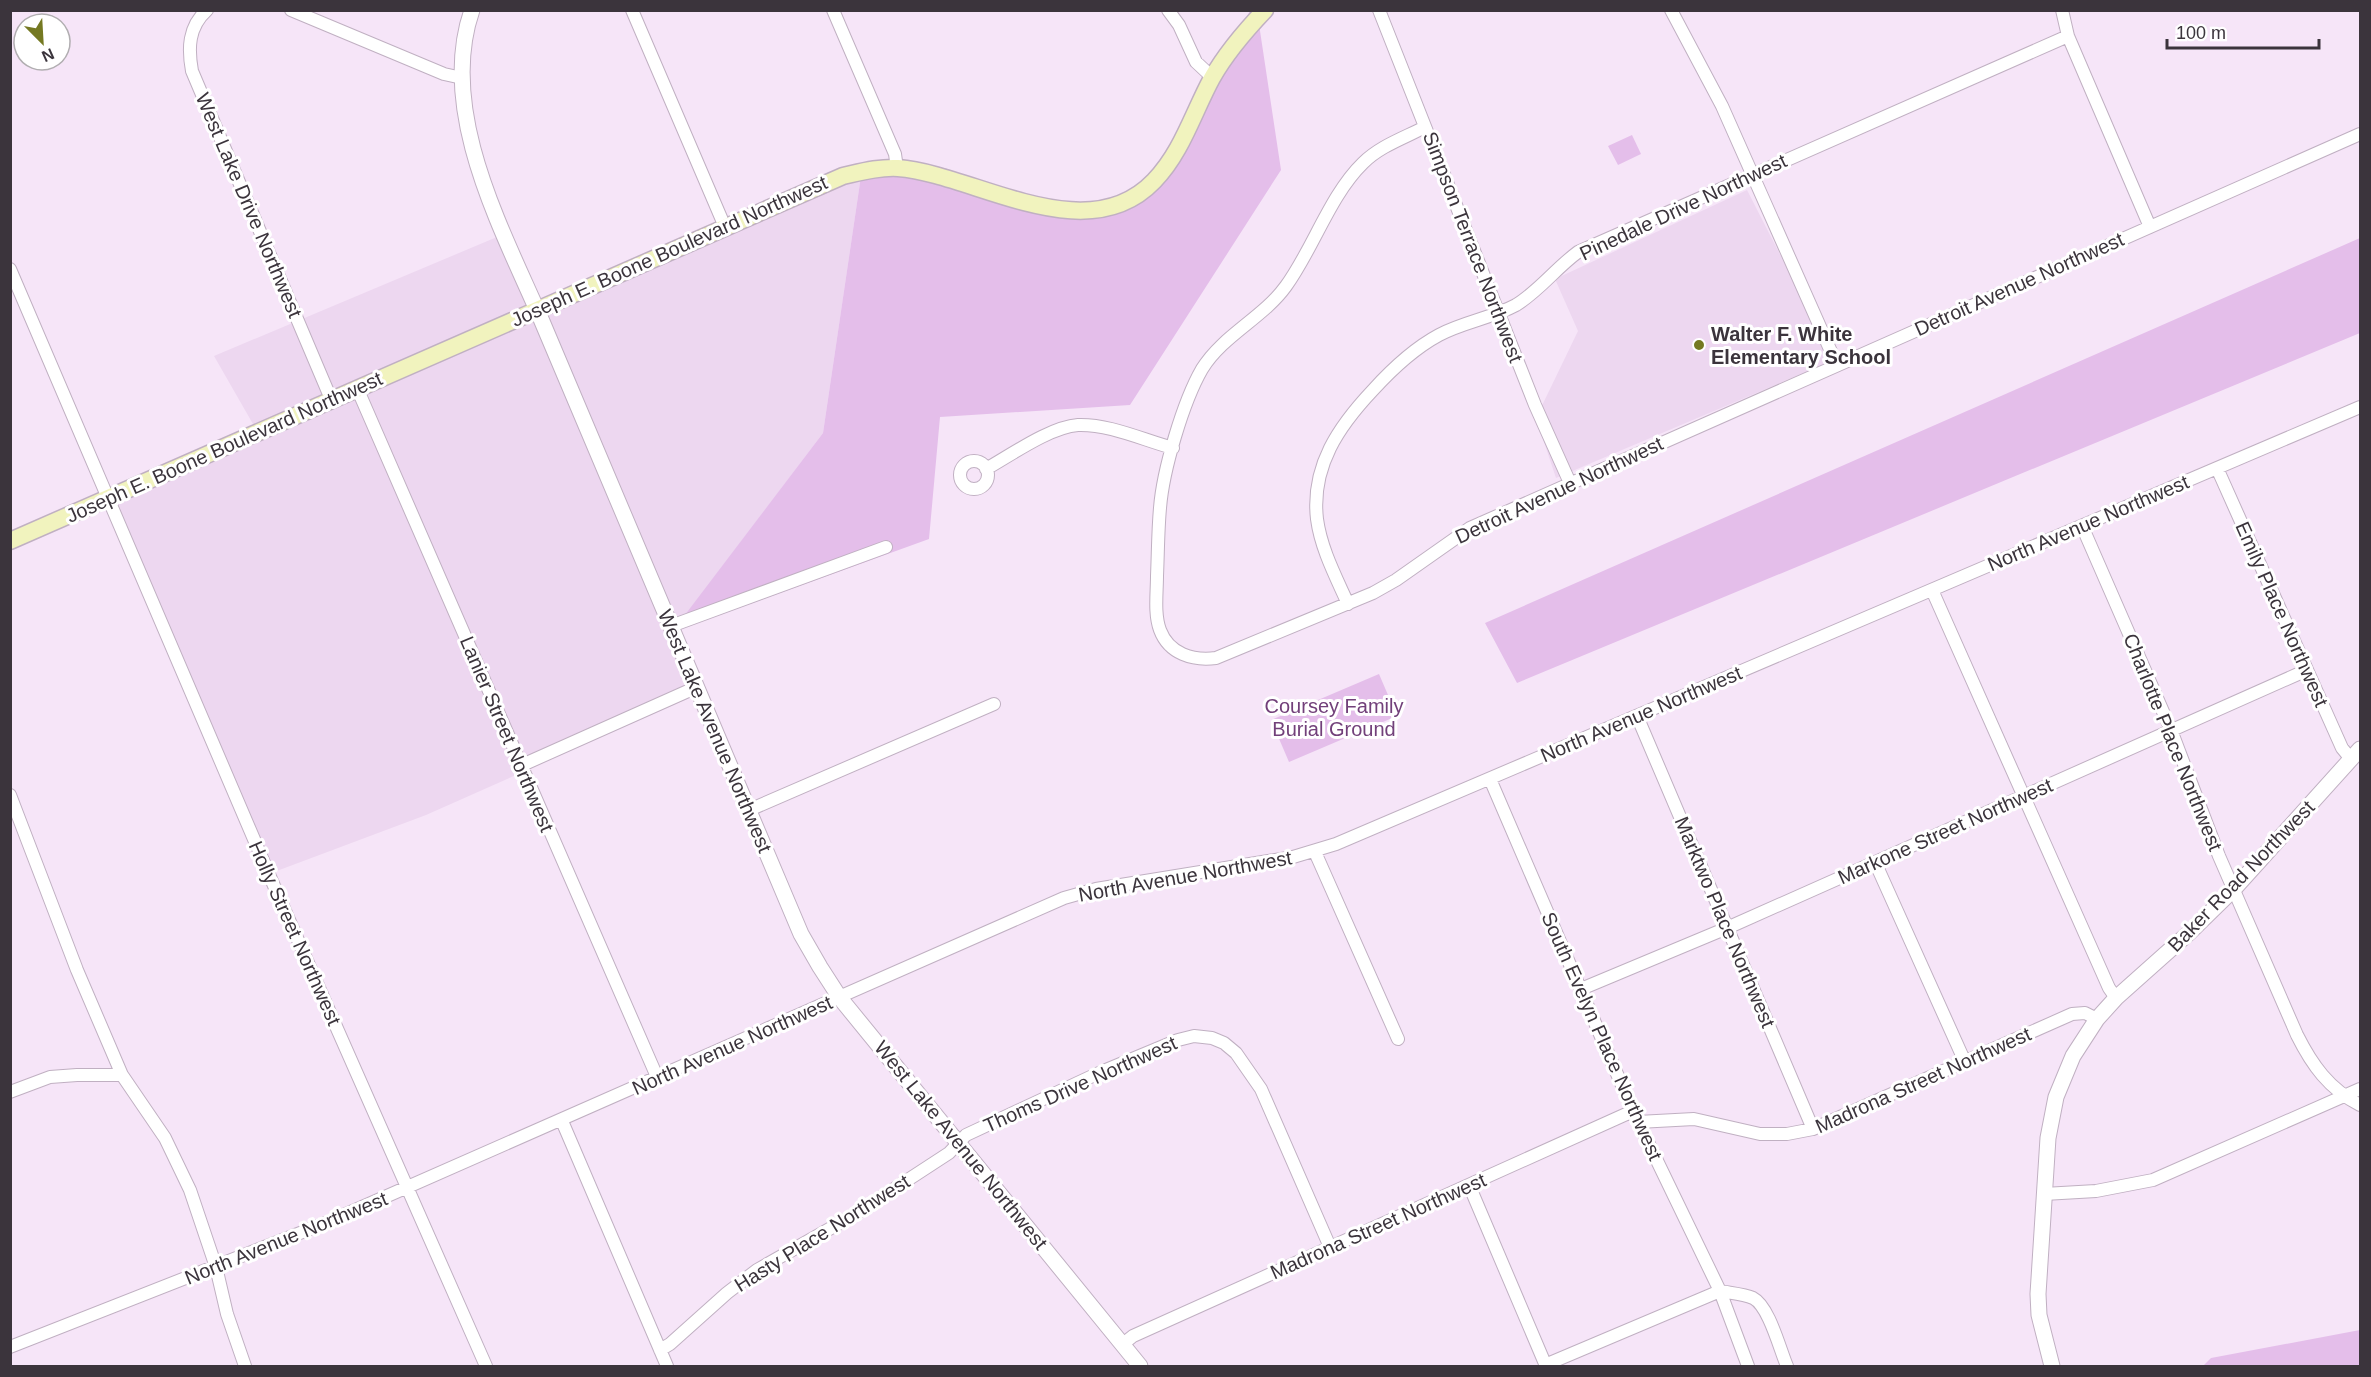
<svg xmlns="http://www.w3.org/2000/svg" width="2371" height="1377" font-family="Arial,sans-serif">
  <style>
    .built { fill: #edd7f0 }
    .green { fill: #e4beea }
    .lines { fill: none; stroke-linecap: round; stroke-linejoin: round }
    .minor-casing { stroke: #c0b0c2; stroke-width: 14 }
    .tertiary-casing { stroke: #c0b0c2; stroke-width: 17 }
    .secondary-casing { stroke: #c0b0c2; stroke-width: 19 }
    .minor { stroke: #fff; stroke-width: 12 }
    .tertiary { stroke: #fff; stroke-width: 15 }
    .secondary { stroke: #f1f3be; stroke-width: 16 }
    .poi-dot { fill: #757922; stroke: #fff; stroke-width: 2 }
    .labels { text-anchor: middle; stroke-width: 6; stroke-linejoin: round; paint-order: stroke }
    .street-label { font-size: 20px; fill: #3b343c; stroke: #fff }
    .poi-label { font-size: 20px; font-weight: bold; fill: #3b343c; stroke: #fff; text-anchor: start }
    .park-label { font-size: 20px; fill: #72407a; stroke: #fff }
  </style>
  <rect width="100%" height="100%" fill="#f6e5f8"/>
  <path class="built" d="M861,176L823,433L673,632L687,699L426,815L274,872L107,507L261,438L214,356L497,237L541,312Z
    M1747,190L1834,360L1556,478L1536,418L1578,331L1555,279Z"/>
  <path class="green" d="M1250,11H1257L1281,170L1130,405L940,417L929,539L672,632L823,433L861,176L945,168L1067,215L1133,200L1171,154Z
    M1632,135L1641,154L1618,165L1608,146Z
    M2360,238V333L1517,683L1485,623Z
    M1379,674L1397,716L1289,762L1271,720Z
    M2360,1330V1366H2203L2211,1358Z"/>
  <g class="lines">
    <defs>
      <path id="minor" d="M207,10C188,27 188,49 192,71L331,399
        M291,10L444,74L462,78
        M632,10L725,227
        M833,10L895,154L897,168
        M1168,10L1179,25L1196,62L1212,77
        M1379,10L1535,405L1570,483
        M1671,10L1722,106L1837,365
        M2062,10L2068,36L2150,227
        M1425,127C1404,138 1380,146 1363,163C1330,195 1313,249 1286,286C1263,318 1223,335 1202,369C1183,402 1163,470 1160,508C1158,530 1158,553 1157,576C1157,593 1154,614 1160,630C1169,654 1193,661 1216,658L1373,593L1396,580L1470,528L2360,134
        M10,269L271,879L486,1366
        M357,388L658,1079
        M960 475a14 14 0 1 1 28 0a14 14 0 1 1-28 0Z
        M2217,468L2342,748L2351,759
        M986,469C1011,455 1050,427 1078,425C1110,424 1143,440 1173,448
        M2082,526L2171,730L2219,856L2297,1035C2312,1065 2329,1089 2360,1105
        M1932,590L2109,988L2116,998
        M1348,604C1336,577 1321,549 1317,519C1311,466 1339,426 1373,390C1393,368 1413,349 1439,335C1463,322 1492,318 1516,305C1539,291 1556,268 1578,252L2068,36
        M671,626L886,547
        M1637,716L1813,1129
        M520,766L697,687
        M1490,779L1633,1111L1720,1291L1748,1366
        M10,795L77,970L122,1075L165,1138L190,1190L216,1267L227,1314L245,1366
        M749,810L994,704
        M1315,852L1398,1039
        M1875,862L1965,1062
        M1581,989L1727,928L2307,670
        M10,1092L50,1077L77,1075H122
        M562,1121L667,1366
        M1638,1122L1694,1119L1760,1134H1787L1813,1129L2072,1014L2085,1013L2097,1019
        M1469,1185L1546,1366
        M2044,1194L2096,1191L2153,1180L2360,1089
        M1720,1291C1730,1293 1744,1294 1753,1298C1769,1306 1780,1350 1787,1366
        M1123,1344L1133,1336L1633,1111
        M10,1347L328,1222L1064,898L1096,889L1293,857L1336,844L2360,407
        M660,1350L670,1344L727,1293L757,1270L854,1215L949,1153L966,1135L1101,1072L1178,1040L1194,1036L1212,1038L1224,1043L1236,1053L1261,1089L1330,1247
        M1545,1365L1720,1291"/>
      <path id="tertiary" d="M472,10C437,111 502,229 541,319L801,934L820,967L840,998L1140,1366
        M2052,1366L2039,1315L2038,1294L2048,1138L2056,1097L2073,1056L2097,1019L2116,998L2190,932L2233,890L2360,749"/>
      <path id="secondary" d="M10,541L843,176C861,172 879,167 898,168C974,174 1086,252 1154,181C1182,152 1193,113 1212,78C1226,53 1245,31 1265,10"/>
    </defs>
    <use href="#minor" class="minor-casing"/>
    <use href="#tertiary" class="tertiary-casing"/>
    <use href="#secondary" class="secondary-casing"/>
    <use href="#minor" class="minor"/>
    <use href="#tertiary" class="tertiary"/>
    <use href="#secondary" class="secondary"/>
  </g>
  <circle class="poi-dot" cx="1699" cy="345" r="6"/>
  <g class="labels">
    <g class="street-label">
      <text transform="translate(249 205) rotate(67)" y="7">West Lake Drive Northwest</text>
      <text transform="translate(1683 207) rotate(-25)" y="7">Pinedale Drive Northwest</text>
      <text transform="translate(1473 247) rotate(69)" y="7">Simpson Terrace Northwest</text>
      <text transform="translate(669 251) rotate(-24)" y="7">Joseph E. Boone Boulevard Northwest</text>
      <text transform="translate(2019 284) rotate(-24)" y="7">Detroit Avenue Northwest</text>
      <text transform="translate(224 447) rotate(-24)" y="7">Joseph E. Boone Boulevard Northwest</text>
      <text transform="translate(1559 490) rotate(-25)" y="7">Detroit Avenue Northwest</text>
      <text transform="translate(2088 523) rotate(-23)" y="7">North Avenue Northwest</text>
      <text transform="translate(2282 614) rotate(66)" y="7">Emily Place Northwest</text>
      <text transform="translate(1641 714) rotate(-23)" y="7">North Avenue Northwest</text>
      <text transform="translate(715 731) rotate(67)" y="7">West Lake Avenue Northwest</text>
      <text transform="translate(507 734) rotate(67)" y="7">Lanier Street Northwest</text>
      <text transform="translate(2173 742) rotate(68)" y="7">Charlotte Place Northwest</text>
      <text transform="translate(1945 831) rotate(-24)" y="7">Markone Street Northwest</text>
      <text transform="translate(1185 876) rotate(-10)" y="7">North Avenue Northwest</text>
      <text transform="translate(2241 876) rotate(-46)" y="7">Baker Road Northwest</text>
      <text transform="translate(1725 922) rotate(67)" y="7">Marktwo Place Northwest</text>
      <text transform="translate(295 933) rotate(66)" y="7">Holly Street Northwest</text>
      <text transform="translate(1602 1036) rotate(66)" y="7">South Evelyn Place Northwest</text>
      <text transform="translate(732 1045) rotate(-24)" y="7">North Avenue Northwest</text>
      <text transform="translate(1923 1080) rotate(-24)" y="7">Madrona Street Northwest</text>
      <text transform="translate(1080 1084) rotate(-24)" y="7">Thoms Drive Northwest</text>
      <text transform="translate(961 1145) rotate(51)" y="7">West Lake Avenue Northwest</text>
      <text transform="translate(1378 1226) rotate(-24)" y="7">Madrona Street Northwest</text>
      <text transform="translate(822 1233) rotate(-32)" y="7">Hasty Place Northwest</text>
      <text transform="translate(286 1238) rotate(-22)" y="7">North Avenue Northwest</text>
    </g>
    <g class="poi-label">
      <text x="1711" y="341">Walter F. White<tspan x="1711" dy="23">Elementary School</tspan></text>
    </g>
    <g class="park-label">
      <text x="1334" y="713">Coursey Family<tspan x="1334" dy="23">Burial Ground</tspan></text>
    </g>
  </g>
  <rect width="2371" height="1377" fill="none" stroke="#3b343c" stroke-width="24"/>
  <g transform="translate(42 42) rotate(156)"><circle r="28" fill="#ffffff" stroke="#b1aeb1" stroke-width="1.5"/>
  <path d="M0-4.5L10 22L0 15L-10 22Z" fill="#757922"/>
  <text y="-9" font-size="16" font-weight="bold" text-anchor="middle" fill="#3b343c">N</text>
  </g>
  <path d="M2167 39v9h152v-9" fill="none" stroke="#3b343c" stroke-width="3"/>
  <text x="2176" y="39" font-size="18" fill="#3b343c" stroke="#ffffff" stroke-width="4.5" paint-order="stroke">100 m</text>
</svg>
